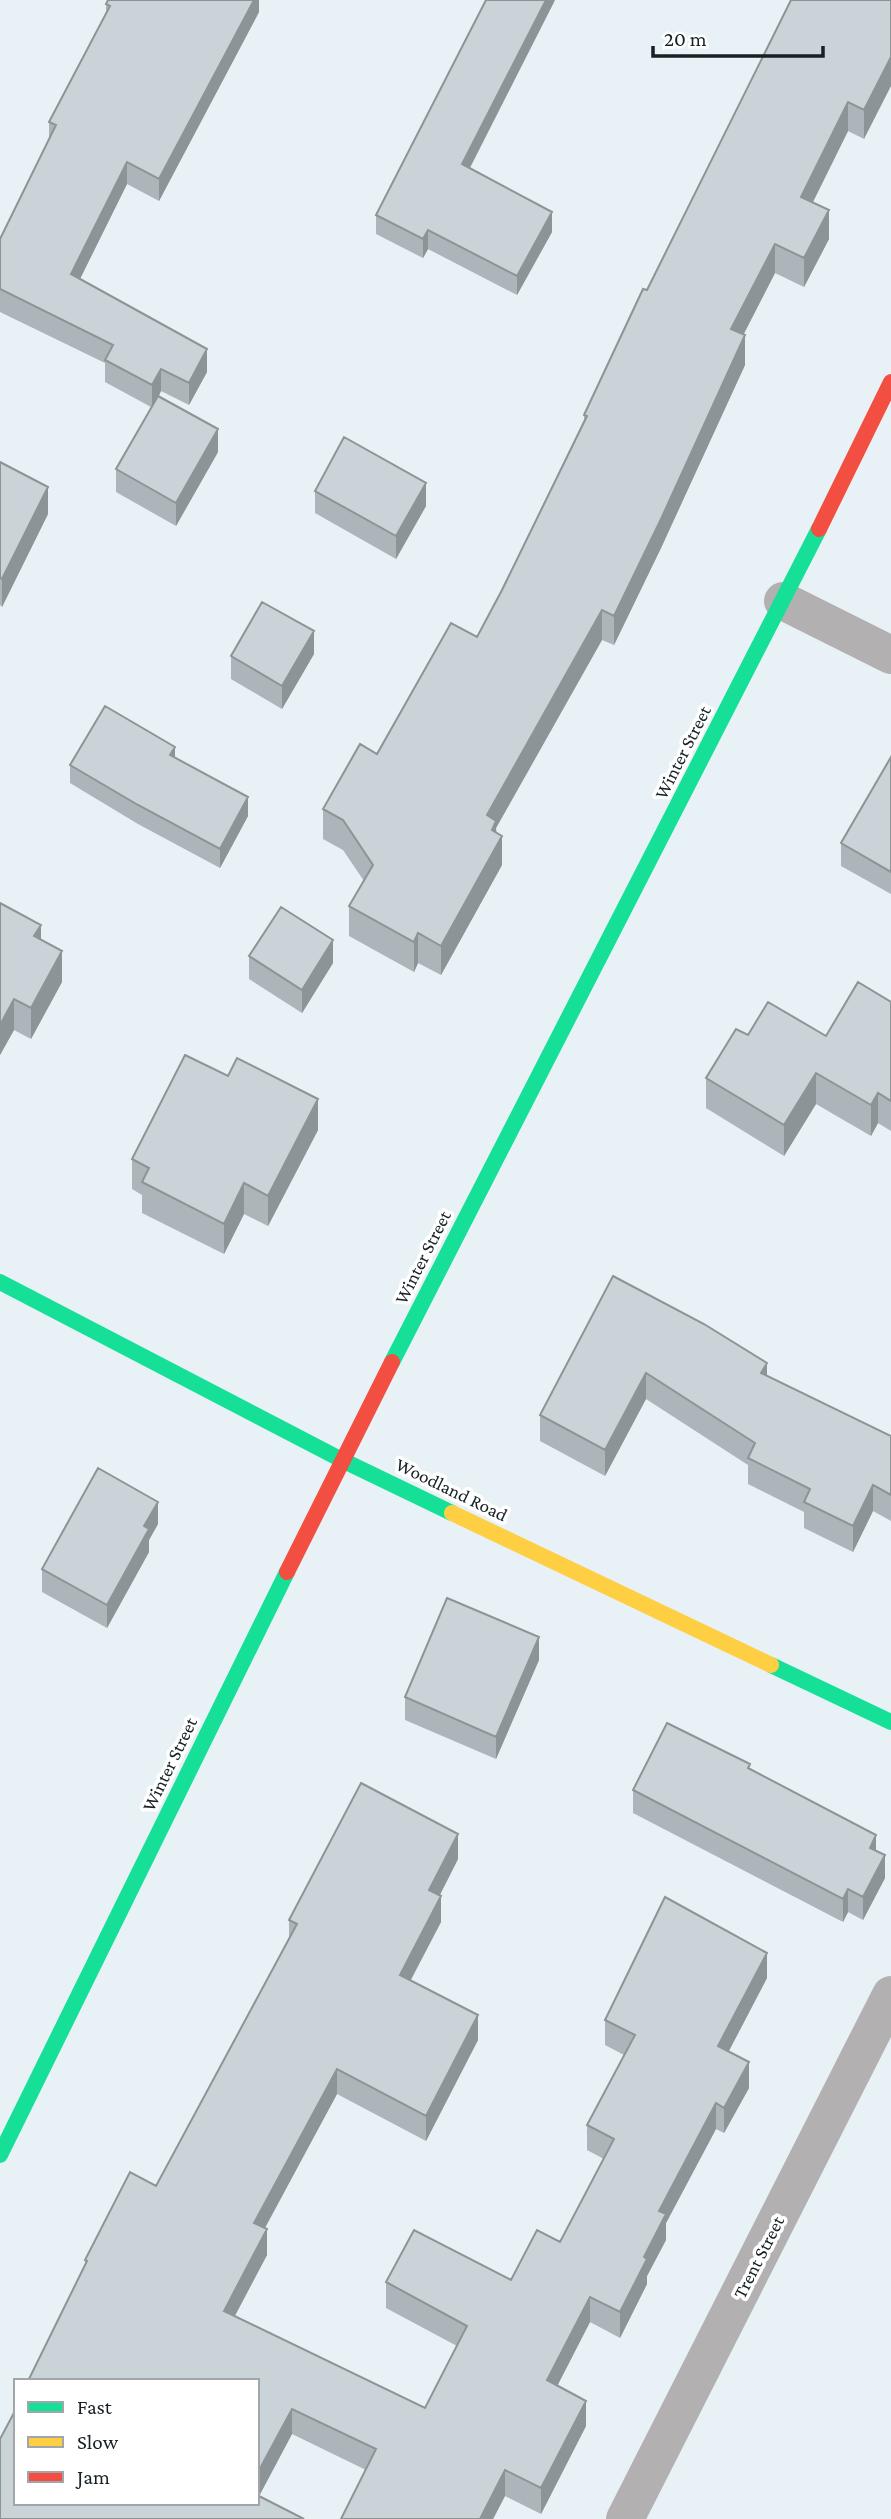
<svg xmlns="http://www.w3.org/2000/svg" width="891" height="2519" font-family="'Crimson Pro',serif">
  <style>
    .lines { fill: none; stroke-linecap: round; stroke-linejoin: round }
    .street { stroke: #b2b0b1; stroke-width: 38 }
    .fast { stroke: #16e098; stroke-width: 16 }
    .slow { stroke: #ffcf43; stroke-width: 16 }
    .jam { stroke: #f24e42; stroke-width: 16 }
    .wall { fill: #aeb5ba }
    .shaded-wall { fill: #8d9497 }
    .building { fill: #cad3d8; stroke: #8d9497; stroke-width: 2 }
    .labels { text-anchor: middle; stroke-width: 7; stroke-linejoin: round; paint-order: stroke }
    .street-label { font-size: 19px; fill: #162025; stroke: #fff }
  </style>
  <rect width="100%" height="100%" fill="#e8f1f5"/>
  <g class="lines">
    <path class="street" d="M783,601L891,655
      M625,2519L891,1995"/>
    <path class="fast" d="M0,1282L342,1460L452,1513
      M392,1362L819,529
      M771,1665L891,1722
      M0,2155L287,1572"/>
    <path class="slow" d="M452,1513L771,1665"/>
    <path class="jam" d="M819,529L891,382
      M287,1572L392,1362"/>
  </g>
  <path class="wall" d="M259,0V12L159,201L127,184L80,279L207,372L189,405L161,391L159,396L218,452L176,526L116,492V469L151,407L105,382V363L0,312V239L49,139V122L106,15V4Z
    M555,0L470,168L552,232L517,295L428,249L423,258L376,234V215Z
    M891,0L864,139L848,131L813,202L829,239L804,287L775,273L743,335L745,365L661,548L614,645L602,640L496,828L502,865L441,975L418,963L414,972L349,936V906L364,881L343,850L323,839V809L377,754L477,637L502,590L584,420V415L647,290Z
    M0,462L48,514L2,607L0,605Z
    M315,491L426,506L396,559L315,513Z
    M314,654L282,709L231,679V656Z
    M891,757V894L841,866V843Z
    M175,758L248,816L220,868L138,824L70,783V765Z
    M0,903L41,940L62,982L31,1039L14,1030L0,1055Z
    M249,956L333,963L302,1013L249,979Z
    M891,1002V1131L878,1123L871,1136L816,1104L784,1156L706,1108V1078L748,1035L826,1036Z
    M318,1130L268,1226L244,1214L224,1254L142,1213V1195L132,1189V1159Z
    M613,1276L767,1376L891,1436V1521L873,1511L853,1552L804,1528V1512L748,1484V1465L646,1399L605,1476L540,1441V1415Z
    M158,1524L149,1540V1552L107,1628L42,1592V1569Z
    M539,1660L496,1759L405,1720V1697Z
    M750,1769L876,1851L885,1878L863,1920L848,1912L843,1922L633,1813V1790Z
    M458,1859L440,1895L441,1922L411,1980L478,2040L426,2141L337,2094L265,2228L267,2255L235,2316L425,2408L457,2346L386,2308V2282L511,2280L560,2242L604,2159L587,2150V2125L624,2055L605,2045V2020L767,1978L728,2052L749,2088L724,2133L716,2129L666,2223V2240L647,2276V2284L620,2338L590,2322L557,2386L586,2426L541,2514L505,2496L493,2519H341L366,2470L292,2434L259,2496L16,2503L85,2265V2260L156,2186L289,1939V1920Z"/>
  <path class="shaded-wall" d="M252,0H259V12L159,201V179Z
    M546,0H555L462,183V164Z
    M891,57V86L864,139V110Z
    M848,102V131L801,226V197Z
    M127,162V184L71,297V274Z
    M829,210V239L804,287V258Z
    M552,212V232L517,295V276Z
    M428,230V249L423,258V239Z
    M775,244V273L731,359V329Z
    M745,335V365L661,548L614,645V616Z
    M207,349V372L189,405V383Z
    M161,369V391L152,408V385Z
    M218,429V452L176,526V503Z
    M426,483V506L396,559V536Z
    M48,487V514L2,607V579Z
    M602,610V640L496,828V846L502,836V865L441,975V946L487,815Z
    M314,631V654L282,709V686Z
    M175,747V766L170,755Z
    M248,797V816L220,868V849Z
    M41,925V955L34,936Z
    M418,933V963L414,972V942Z
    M333,940V963L302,1013V990Z
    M62,951V982L31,1039V1008Z
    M14,999V1030L0,1055V1025Z
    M816,1073V1104L784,1156V1125Z
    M878,1093V1123L871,1136V1105Z
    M318,1099V1130L268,1226V1196Z
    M244,1183V1214L224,1254V1224Z
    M767,1363V1389L761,1373Z
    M646,1373V1399L605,1476V1450Z
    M873,1485V1511L853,1552V1526Z
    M158,1502V1524L149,1540V1552L107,1628V1605L144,1526Z
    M539,1637V1660L496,1759V1737Z
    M458,1834V1859L429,1916V1890Z
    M876,1835V1858L870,1848Z
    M885,1855V1878L863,1920V1897Z
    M848,1889V1912L843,1922V1899Z
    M441,1896V1922L400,2000V1975Z
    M767,1953V1978L718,2072V2046Z
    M478,2015V2040L426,2141V2116Z
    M749,2062V2088L724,2133V2108Z
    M337,2069V2094L254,2248V2223Z
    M716,2103V2129L666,2223V2240L647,2276V2284L620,2338V2312L659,2211Z
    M267,2229V2255L224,2336V2311Z
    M590,2297V2322L547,2406V2380Z
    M586,2401V2426L541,2514V2488Z
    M292,2409V2434L257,2500V2474Z
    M505,2470V2496L493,2519H480Z"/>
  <path class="building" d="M108,0H254L159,179L127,162L71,274L207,349L189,383L161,369L152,385L105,360L113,345L0,289V239L56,125L49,122L110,6L106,4Z
    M486,0H546L462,164L552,212L517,276L428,230L423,239L376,215Z
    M791,0H891V57L864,110L848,102L801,197L829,210L804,258L775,244L731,329L745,335L661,519L614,616L602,610L487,815L496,821L492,830L502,836L441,946L418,933L414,942L349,906L373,865L343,820L323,809L360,744L377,754L451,623L477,637L502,590L587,416L584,415L643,289L647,290Z
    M158,396L218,429L176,503L116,469Z
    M344,437L426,483L396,536L315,491Z
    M0,462L48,487L2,579L0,578Z
    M262,602L314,631L282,686L231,656Z
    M105,706L175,747L170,755L248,797L220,849L138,805L70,765Z
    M891,757V872L841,843Z
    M0,903L41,925L34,936L62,951L31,1008L14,999L0,1025Z
    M281,907L333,940L302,990L249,956Z
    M858,982L891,1002V1101L878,1093L871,1105L816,1073L784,1125L706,1078L736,1029L748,1035L768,1002L826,1036Z
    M185,1055L228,1076L237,1058L318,1099L268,1196L244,1183L224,1224L142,1182L149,1168L132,1159Z
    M613,1276L704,1324L767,1363L761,1373L891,1436V1495L873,1485L853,1526L804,1502L810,1489L748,1458L755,1443L646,1373L605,1450L540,1415Z
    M98,1468L158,1502L144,1526L149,1529L107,1605L42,1569Z
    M447,1598L539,1637L496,1737L405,1697Z
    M667,1723L750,1764L748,1768L876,1835L870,1848L885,1855L863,1897L848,1889L843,1899L633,1790Z
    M361,1783L458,1834L429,1890L441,1896L400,1975L478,2015L426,2116L337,2069L254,2223L267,2229L224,2311L425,2408L467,2326L386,2282L414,2230L511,2280L537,2230L560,2242L614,2139L587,2125L635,2035L605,2020L665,1897L767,1953L718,2046L749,2062L724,2108L716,2103L659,2211L666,2214L644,2257L647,2259L620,2312L590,2297L547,2380L586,2401L541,2488L505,2470L480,2519H341L376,2449L292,2409L257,2474V2381H28L87,2261L85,2260L130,2172L156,2186L297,1924L289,1920Z
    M16,2409V2503H257V2495L304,2519H0V2439Z"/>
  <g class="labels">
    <g class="street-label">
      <text transform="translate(682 752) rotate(-63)" y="7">Winter Street</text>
      <text transform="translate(422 1257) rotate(-63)" y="7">Winter Street</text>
      <text transform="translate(452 1489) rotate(26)" y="7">Woodland Road</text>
      <text transform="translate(169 1764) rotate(-64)" y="7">Winter Street</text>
      <text transform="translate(758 2257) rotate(-63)" y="7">Trent Street</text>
    </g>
  </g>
  <rect x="14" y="2379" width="245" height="126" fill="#ffffff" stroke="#a2a6a8" stroke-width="2"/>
  <rect x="28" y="2402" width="35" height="10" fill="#16e098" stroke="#a2a6a8" stroke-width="2"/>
  <text x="77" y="2414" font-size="21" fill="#162025">Fast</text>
  <rect x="28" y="2437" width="35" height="10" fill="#ffcf43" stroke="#a2a6a8" stroke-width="2"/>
  <text x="77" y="2449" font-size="21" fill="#162025">Slow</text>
  <rect x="28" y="2472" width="35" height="10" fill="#f24e42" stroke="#a2a6a8" stroke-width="2"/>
  <text x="77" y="2484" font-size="21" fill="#162025">Jam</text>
  <path d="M653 46v10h170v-10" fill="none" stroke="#162025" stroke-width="3.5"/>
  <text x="664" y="46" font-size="21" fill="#162025" stroke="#ffffff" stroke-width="5" paint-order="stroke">20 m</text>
</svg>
